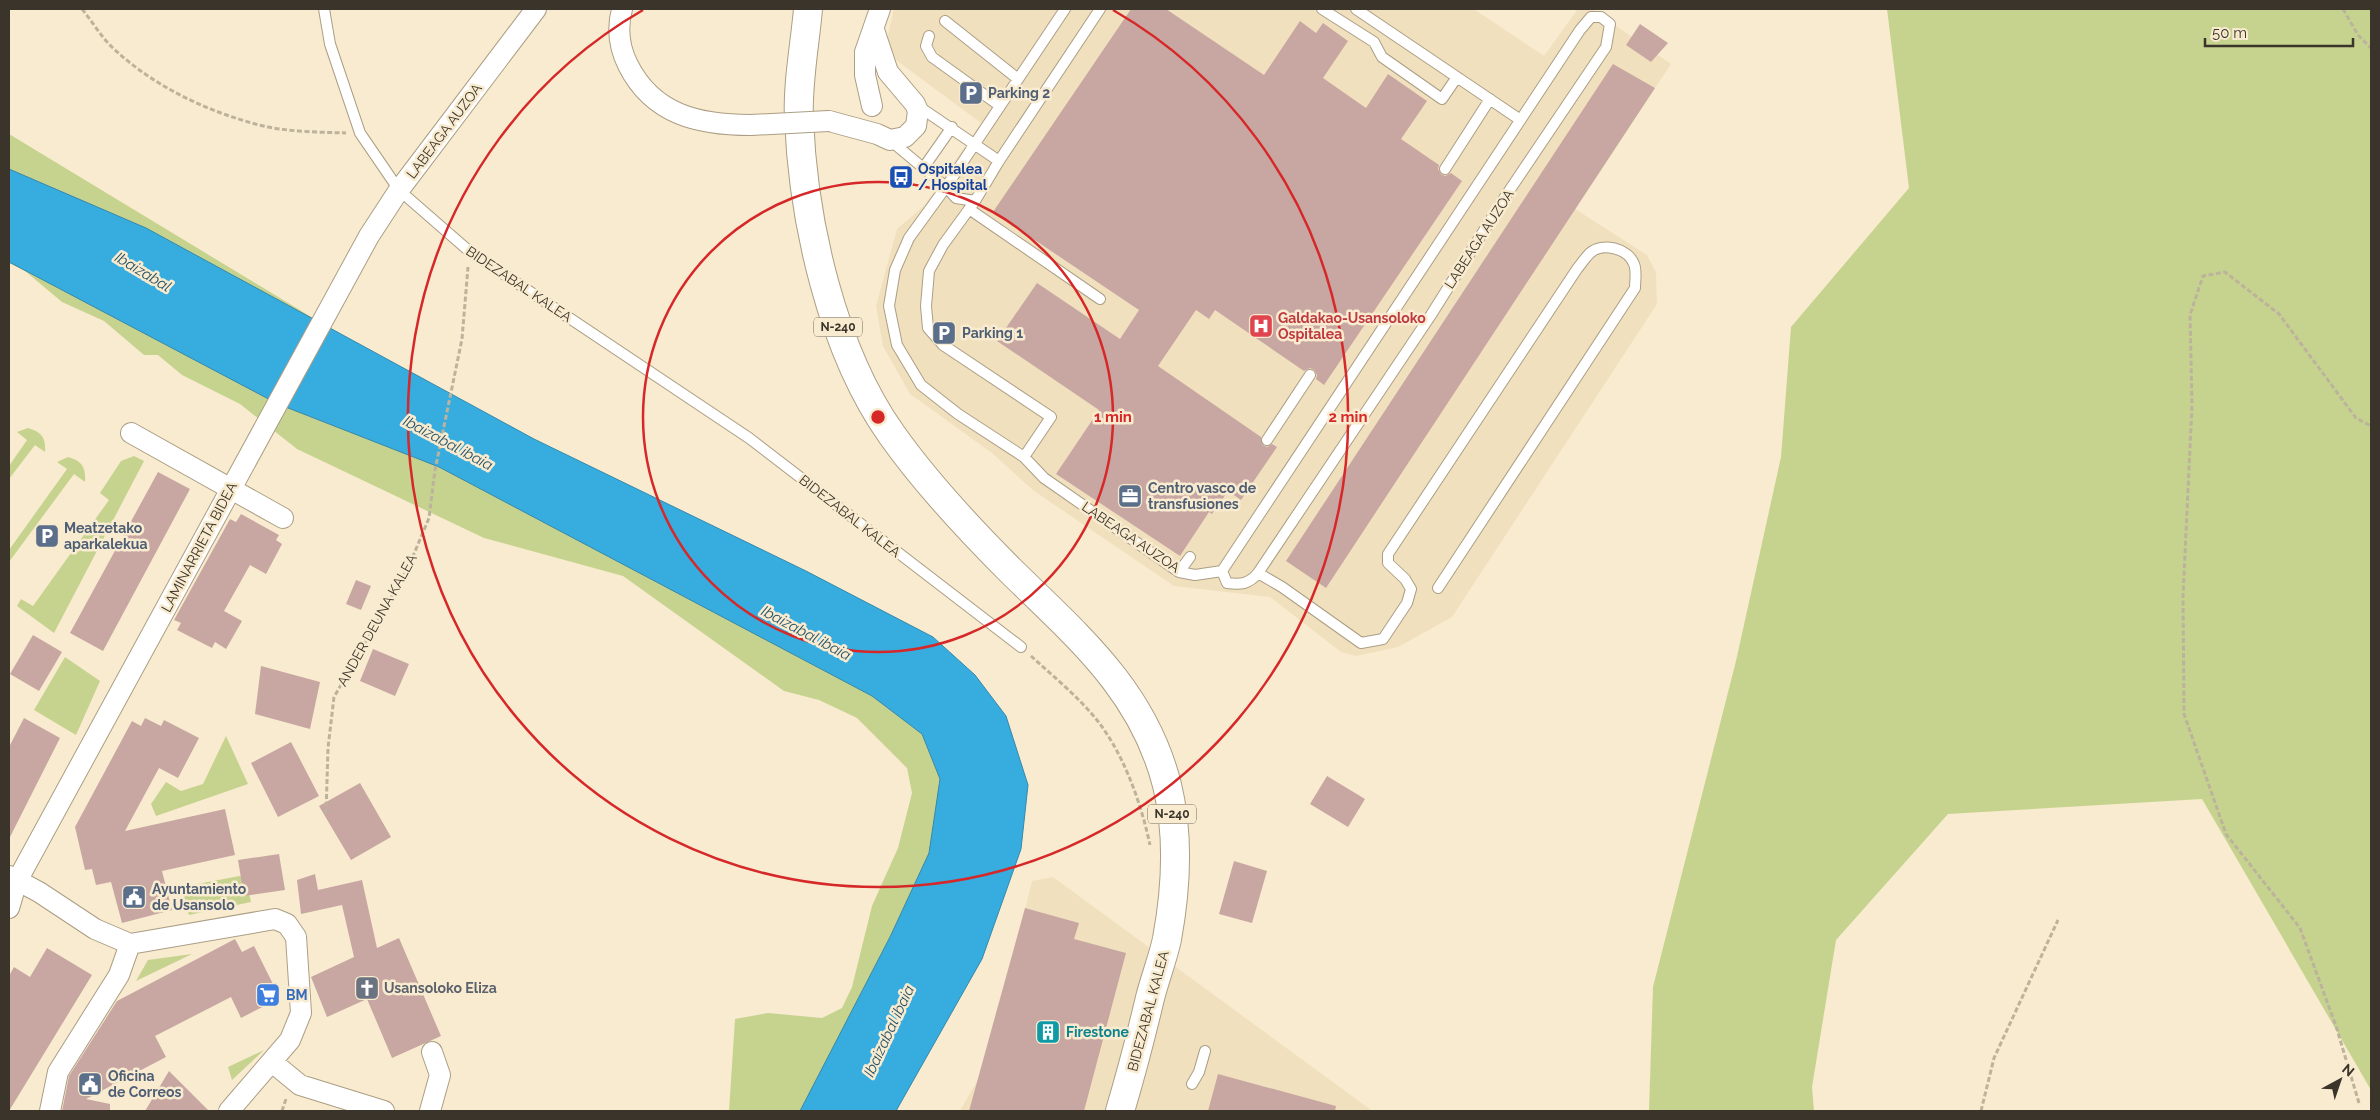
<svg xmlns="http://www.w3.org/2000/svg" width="2380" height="1120" font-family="Raleway,sans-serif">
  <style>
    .built { fill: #f1e0be }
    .green { fill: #c6d38f }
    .water { fill: #37acdf; stroke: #3888a9 }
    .building { fill: #c8a7a2 }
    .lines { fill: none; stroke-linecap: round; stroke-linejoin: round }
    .lane-casing { stroke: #ab9e84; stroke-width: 12 }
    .street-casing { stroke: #ab9e84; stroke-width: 22 }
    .highway-casing { stroke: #ab9e84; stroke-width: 30 }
    .path { stroke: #bdb29c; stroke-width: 3; stroke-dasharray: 5 2.5; stroke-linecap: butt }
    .lane { stroke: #fff; stroke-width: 10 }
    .street { stroke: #fff; stroke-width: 20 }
    .highway { stroke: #fff; stroke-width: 28 }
    .street-bridge-casing { stroke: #ab9e84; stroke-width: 22; stroke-linecap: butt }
    .street-bridge { stroke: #fff; stroke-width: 20 }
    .ring { fill: none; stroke: #d62828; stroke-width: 2.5 }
    .labels { text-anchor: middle; stroke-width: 5; stroke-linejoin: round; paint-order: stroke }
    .shield { fill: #f9ebcf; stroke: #736b5c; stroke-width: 1 }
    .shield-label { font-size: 12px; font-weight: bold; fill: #3a342a }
    .service-label { font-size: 14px; font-weight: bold; fill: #4e5e75; stroke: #f9ebcf; text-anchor: start }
    .street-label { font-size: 14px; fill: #3a342a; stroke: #f9ebcf }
    .transit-label { font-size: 14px; font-weight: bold; fill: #164399; stroke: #f9ebcf; text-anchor: start }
    .health-label { font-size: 14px; font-weight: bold; fill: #be3a42; stroke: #f9ebcf; text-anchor: start }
    .worship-label { font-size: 14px; font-weight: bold; fill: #5b616d; stroke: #f9ebcf; text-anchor: start }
    .shop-label { font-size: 14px; font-weight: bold; fill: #366cbe; stroke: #f9ebcf; text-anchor: start }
    .culture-label { font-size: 14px; font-weight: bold; fill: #0d838f; stroke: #f9ebcf; text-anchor: start }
    .water-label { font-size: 15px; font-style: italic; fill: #255369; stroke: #f9ebcf }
    .centre { fill: #d62828; stroke: #f9ebcf; stroke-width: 2.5 }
    .ring-label { font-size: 15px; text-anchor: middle; font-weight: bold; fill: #d62828; stroke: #f9ebcf; stroke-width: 5; stroke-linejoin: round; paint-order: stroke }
  </style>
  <rect width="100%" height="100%" fill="#f9ebcf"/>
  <path class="built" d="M894,9H1474L1544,56L1578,9H1592L1671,64L1575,209L1647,255L1656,272L1657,304L1452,617L1398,647L1356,656L1341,652L1270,597L1174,586L1034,491L992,453L910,394L883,346L876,306L897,229L924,206L981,123L892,57L887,39Z
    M1053,877L1371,1110V1111H960L988,1062L1032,881Z"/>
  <path class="green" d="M1887,9H2371V1090L2202,799L1948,814L1836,940L1812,1087L1814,1111H1649L1653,987L1736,661L1781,457L1791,327L1909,188Z
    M9,134L607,496L992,712L863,1111H729L735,1019L768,1013L822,1018L842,1008L852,987L872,906L898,848L912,793L907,768L857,718L819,700L784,691L623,576L484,538L297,449L240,404L182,375L158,355H144L104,321L62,302L25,271L9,263Z
    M28,428C42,432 46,438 45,452L35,445L9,479V466L27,440L17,432Z
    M134,456L144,461L54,633L17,606L21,599L33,606L109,500L100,493L121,461Z
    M68,457C82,461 86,467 85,482L74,474L9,562V550L67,469L57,462Z
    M65,657L100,681L76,735L34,710Z
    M226,736L248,784L156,816L151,804L166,782L181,791L203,784Z
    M245,875L251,902L189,915L181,887Z
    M192,954L136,981L148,960Z
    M264,1050L232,1080L228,1067Z"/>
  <path class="water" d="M9,169L146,228L534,439L806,571L933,637L975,675L1006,716L1028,785L1021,849L982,959L896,1111H800L890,937L929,853L940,779L922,734L872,696L439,467L278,404L9,262Z"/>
  <path class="building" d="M1131,9H1166L1264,75L1300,21L1316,33L1323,23L1348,41L1323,78L1366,108L1388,74L1427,101L1401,139L1439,165L1438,169L1441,174L1445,176L1451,173L1462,181L1324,385L1316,379L1317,375L1314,370L1310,368L1304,371L1215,310L1209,319L1196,310L1158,366L1261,437L1263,445L1267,447L1272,444L1277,447L1241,500L1228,491L1212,514L1209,512L1180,556L1056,474L1099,410L997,341L1037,283L1120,339L1139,310L993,212Z
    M1640,24L1668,43L1651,62L1626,45Z
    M1613,64L1655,88L1326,588L1286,561Z
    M158,472L190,489L103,651L70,633Z
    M241,514L279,535L276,540L282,544L266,574L250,565L224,611L242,621L226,649L215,642L212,648L177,630L181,623L174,620L230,519L236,522Z
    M356,580L371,586L361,610L346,604Z
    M33,635L62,652L39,691L10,674Z
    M373,649L409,664L395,696L360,681Z
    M261,666L320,682L310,729L255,714Z
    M24,718L60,738L9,839V747Z
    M145,718L161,726L164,720L199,738L178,778L159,768L125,831L225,809L235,855L162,871L172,910L122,923L111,882L96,885L92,869L85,870L75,827L132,721L141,726Z
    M291,742L319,796L278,817L251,763Z
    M1327,776L1365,799L1348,827L1310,804Z
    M360,783L391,837L351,860L319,806Z
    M279,854L285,890L244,896L238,860Z
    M1234,861L1267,871L1252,923L1219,914Z
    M315,874L318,890L362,880L377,948L399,938L441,1036L392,1058L367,999L327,1017L311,977L354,957L342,905L301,914L297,880Z
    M1025,908L1079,923L1074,939L1126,953L1084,1111H969Z
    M235,939L242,952L254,946L280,998L241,1018L231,997L155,1036L166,1057L86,1099L110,1104V1111H62L69,1076L117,1001Z
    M47,948L92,975L9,1111V976L14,967L30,977Z
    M169,1071L209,1111H145Z
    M1218,1074L1336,1106L1335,1111H1208Z"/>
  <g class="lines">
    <defs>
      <path id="lane" d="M324,9L330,44L360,133L399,190L469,251L749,438L1021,647
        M1322,9L1374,42L1382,57L1442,99L1457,77
        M1356,9L1519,119
        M945,21L1018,79
        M929,36L926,46L932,57L1000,106
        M918,106L999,161L1100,9
        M891,141L946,187L1065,9
        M924,167L952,127
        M1445,169L1490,99
        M975,201L956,198L946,187L909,238L895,270L889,306L897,345L921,385L958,414L1024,457L1051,417L943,345L928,328L926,306L929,271L943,245L975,201L999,161
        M969,209L1100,299
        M1267,440L1310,375
        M1024,457L1044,478L1179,572L1195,575L1222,571L1580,30L1591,17H1601L1610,24L1606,47L1505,197L1431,315L1258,573C1249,584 1241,585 1227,583L1222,571
        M1179,572L1190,557
        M1258,573L1282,587L1361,643L1383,639L1407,603L1411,589L1405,579L1388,563V554L1577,269C1581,264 1585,258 1590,253C1602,242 1628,248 1634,264C1637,271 1635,280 1635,288L1438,588
        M1192,1084L1199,1072L1205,1051"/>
      <path id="street" d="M622,9C617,28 619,47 628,65C653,115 699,125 751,125
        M872,106L865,75V52L880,9
        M829,121L877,134L890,140L905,137L916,126L918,111L915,104L888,72L874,30
        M131,433L283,518
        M9,876L39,892L95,929L130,944L275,919L287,924L296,937L301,1013L290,1040L229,1111
        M9,908L17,881L369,236L399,190L536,9
        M272,1062L300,1085L384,1111
        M50,1111L58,1072L119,975L130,944
        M430,1111L440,1075L432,1052"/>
      <path id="highway" d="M808,9C805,44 797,85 799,119C803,221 832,351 892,435C926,483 968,528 1010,570C1077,636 1143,690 1167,785C1179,834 1176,890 1167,939C1163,958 1155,978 1150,998C1141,1036 1131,1074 1120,1111"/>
    </defs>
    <use href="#lane" class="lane-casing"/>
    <use href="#street" class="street-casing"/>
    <use href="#highway" class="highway-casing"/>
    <path class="path" d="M82,9C92,21 101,37 113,48C153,86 206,111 259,125C287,132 318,132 346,133
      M2343,9L2358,35L2371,48
      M1031,656C1054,677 1081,699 1100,724C1125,758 1141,803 1150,845
      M326,814L328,748L334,697L408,568L429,518L435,470L462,339L468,267
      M2359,1103L2336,1026L2300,928L2226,834L2184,714L2183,596L2192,405L2190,315L2203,276L2225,272L2279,314L2356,418L2371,426
      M282,1111L286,1099
      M1981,1111L1994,1058L2058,920"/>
    <use href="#lane" class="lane"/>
    <use href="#street" class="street"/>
    <use href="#highway" class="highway"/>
    <defs>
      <path id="street-bridge" d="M751,125L829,121"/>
    </defs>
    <use href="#street-bridge" class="street-bridge-casing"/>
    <use href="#street-bridge" class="street-bridge"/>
  </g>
  <g class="ring">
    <circle cx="878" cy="417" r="235"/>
    <path d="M1113 10A470 470 0 1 1 643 10"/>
  </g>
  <defs>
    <symbol id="parking-square" viewBox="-11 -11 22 22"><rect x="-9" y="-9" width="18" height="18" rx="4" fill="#5c6f8a" stroke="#f9ebcf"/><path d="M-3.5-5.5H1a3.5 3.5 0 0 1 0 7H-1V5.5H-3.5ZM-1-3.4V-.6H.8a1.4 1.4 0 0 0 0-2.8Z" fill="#fff"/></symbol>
    <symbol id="bus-square" viewBox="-11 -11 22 22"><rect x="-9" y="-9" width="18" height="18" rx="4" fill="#1a4fb4" stroke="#f9ebcf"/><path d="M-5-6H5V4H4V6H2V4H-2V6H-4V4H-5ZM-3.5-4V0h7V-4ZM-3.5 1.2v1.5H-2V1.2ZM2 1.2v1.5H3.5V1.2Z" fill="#fff"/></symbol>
    <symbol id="hospital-square" viewBox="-11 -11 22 22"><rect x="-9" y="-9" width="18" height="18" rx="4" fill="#e0444e" stroke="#f9ebcf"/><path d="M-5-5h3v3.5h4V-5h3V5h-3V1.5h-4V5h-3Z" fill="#fff"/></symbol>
    <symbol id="office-square" viewBox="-11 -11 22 22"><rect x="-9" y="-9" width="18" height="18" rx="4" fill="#5c6f8a" stroke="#f9ebcf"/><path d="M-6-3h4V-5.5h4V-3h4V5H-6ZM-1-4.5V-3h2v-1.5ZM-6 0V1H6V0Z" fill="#fff"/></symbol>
    <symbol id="civic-square" viewBox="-11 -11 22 22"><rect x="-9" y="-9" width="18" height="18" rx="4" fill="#5c6f8a" stroke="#f9ebcf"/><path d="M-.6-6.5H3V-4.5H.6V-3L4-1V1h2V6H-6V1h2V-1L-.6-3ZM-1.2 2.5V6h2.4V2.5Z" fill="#fff"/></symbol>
    <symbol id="church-square" viewBox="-11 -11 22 22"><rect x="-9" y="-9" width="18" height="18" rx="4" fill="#6b7280" stroke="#f9ebcf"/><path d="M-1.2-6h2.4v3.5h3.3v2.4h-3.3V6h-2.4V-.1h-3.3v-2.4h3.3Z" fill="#fff"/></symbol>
    <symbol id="supermarket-square" viewBox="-11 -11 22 22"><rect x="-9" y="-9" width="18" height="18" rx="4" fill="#3f7fe0" stroke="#f9ebcf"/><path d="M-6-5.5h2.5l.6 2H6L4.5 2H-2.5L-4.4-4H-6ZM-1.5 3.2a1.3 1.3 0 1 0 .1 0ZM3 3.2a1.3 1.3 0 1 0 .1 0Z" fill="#fff"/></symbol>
    <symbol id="building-square" viewBox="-11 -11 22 22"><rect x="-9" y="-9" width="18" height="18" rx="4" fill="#0f9aa8" stroke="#f9ebcf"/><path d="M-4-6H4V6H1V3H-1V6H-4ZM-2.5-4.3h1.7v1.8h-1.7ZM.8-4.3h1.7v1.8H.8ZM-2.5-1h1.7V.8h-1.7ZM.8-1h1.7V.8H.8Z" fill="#fff"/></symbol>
  </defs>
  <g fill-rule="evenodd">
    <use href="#parking-square" x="957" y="79" width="28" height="28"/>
    <use href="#bus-square" x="887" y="163" width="28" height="28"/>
    <use href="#hospital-square" x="1247" y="312" width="28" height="28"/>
    <use href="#parking-square" x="930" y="319" width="28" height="28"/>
    <use href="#office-square" x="1116" y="482" width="28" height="28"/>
    <use href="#parking-square" x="33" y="522" width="28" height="28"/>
    <use href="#civic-square" x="120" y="883" width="28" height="28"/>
    <use href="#church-square" x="353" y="974" width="28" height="28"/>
    <use href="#supermarket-square" x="254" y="981" width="28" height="28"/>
    <use href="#building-square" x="1034" y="1018" width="28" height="28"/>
    <use href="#civic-square" x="76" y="1070" width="28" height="28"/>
  </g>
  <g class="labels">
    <g class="shield">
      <rect x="814" y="317.5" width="48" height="19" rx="4"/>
      <rect x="1148" y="804.5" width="48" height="19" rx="4"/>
    </g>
    <g class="shield-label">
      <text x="838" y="331">N-240</text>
      <text x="1172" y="818">N-240</text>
    </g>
    <g class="service-label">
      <text x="988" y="98">Parking 2</text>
      <text x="962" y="338">Parking 1</text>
      <text x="1148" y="493">Centro vasco de<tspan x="1148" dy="16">transfusiones</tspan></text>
      <text x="64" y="533">Meatzetako<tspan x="64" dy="16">aparkalekua</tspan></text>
      <text x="152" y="894">Ayuntamiento<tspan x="152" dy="16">de Usansolo</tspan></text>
      <text x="108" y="1081">Oficina<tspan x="108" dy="16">de Correos</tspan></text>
    </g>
    <g class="street-label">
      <text transform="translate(444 131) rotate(-53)" y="5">LABEAGA AUZOA</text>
      <text transform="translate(1479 239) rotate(-57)" y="5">LABEAGA AUZOA</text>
      <text transform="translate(519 284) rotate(34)" y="5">BIDEZABAL KALEA</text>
      <text transform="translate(850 516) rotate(38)" y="5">BIDEZABAL KALEA</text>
      <text transform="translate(1131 537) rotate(34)" y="5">LABEAGA AUZOA</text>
      <text transform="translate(199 547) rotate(-62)" y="5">LAMINARRIETA BIDEA</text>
      <text transform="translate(377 620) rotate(-61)" y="5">ANDER DEUNA KALEA</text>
      <text transform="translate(1148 1011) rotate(-75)" y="5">BIDEZABAL KALEA</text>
    </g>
    <g class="transit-label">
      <text x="918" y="174">Ospitalea<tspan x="918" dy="16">/ Hospital</tspan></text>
    </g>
    <g class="health-label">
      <text x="1278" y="323">Galdakao-Usansoloko<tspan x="1278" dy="16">Ospitalea</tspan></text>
    </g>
    <g class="worship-label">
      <text x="384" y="993">Usansoloko Eliza</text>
    </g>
    <g class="shop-label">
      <text x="286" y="1000">BM</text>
    </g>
    <g class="culture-label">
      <text x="1066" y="1037">Firestone</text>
    </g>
    <g class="water-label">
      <text transform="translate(143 272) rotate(31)" y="5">Ibaizabal</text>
      <text transform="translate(448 443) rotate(28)" y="5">Ibaizabal ibaia</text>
      <text transform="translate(806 633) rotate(28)" y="5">Ibaizabal ibaia</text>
      <text transform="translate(889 1031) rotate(-65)" y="5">Ibaizabal ibaia</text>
    </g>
  </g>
  <circle cx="878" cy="417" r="8" class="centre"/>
  <g class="ring-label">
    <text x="1113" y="422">1 min</text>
    <text x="1348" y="422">2 min</text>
  </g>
  <rect width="2380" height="1120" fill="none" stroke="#3a342a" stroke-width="20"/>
  <g transform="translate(2340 1080) rotate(40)" stroke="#f9ebcf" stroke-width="4" paint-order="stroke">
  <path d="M0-4L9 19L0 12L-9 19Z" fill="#3a342a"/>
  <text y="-8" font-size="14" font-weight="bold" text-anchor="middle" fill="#3a342a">N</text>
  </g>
  <path d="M2205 38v8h148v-8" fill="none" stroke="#3a342a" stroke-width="2.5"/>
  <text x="2212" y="38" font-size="15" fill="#3a342a" stroke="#f9ebcf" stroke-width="4" paint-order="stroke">50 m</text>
</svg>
